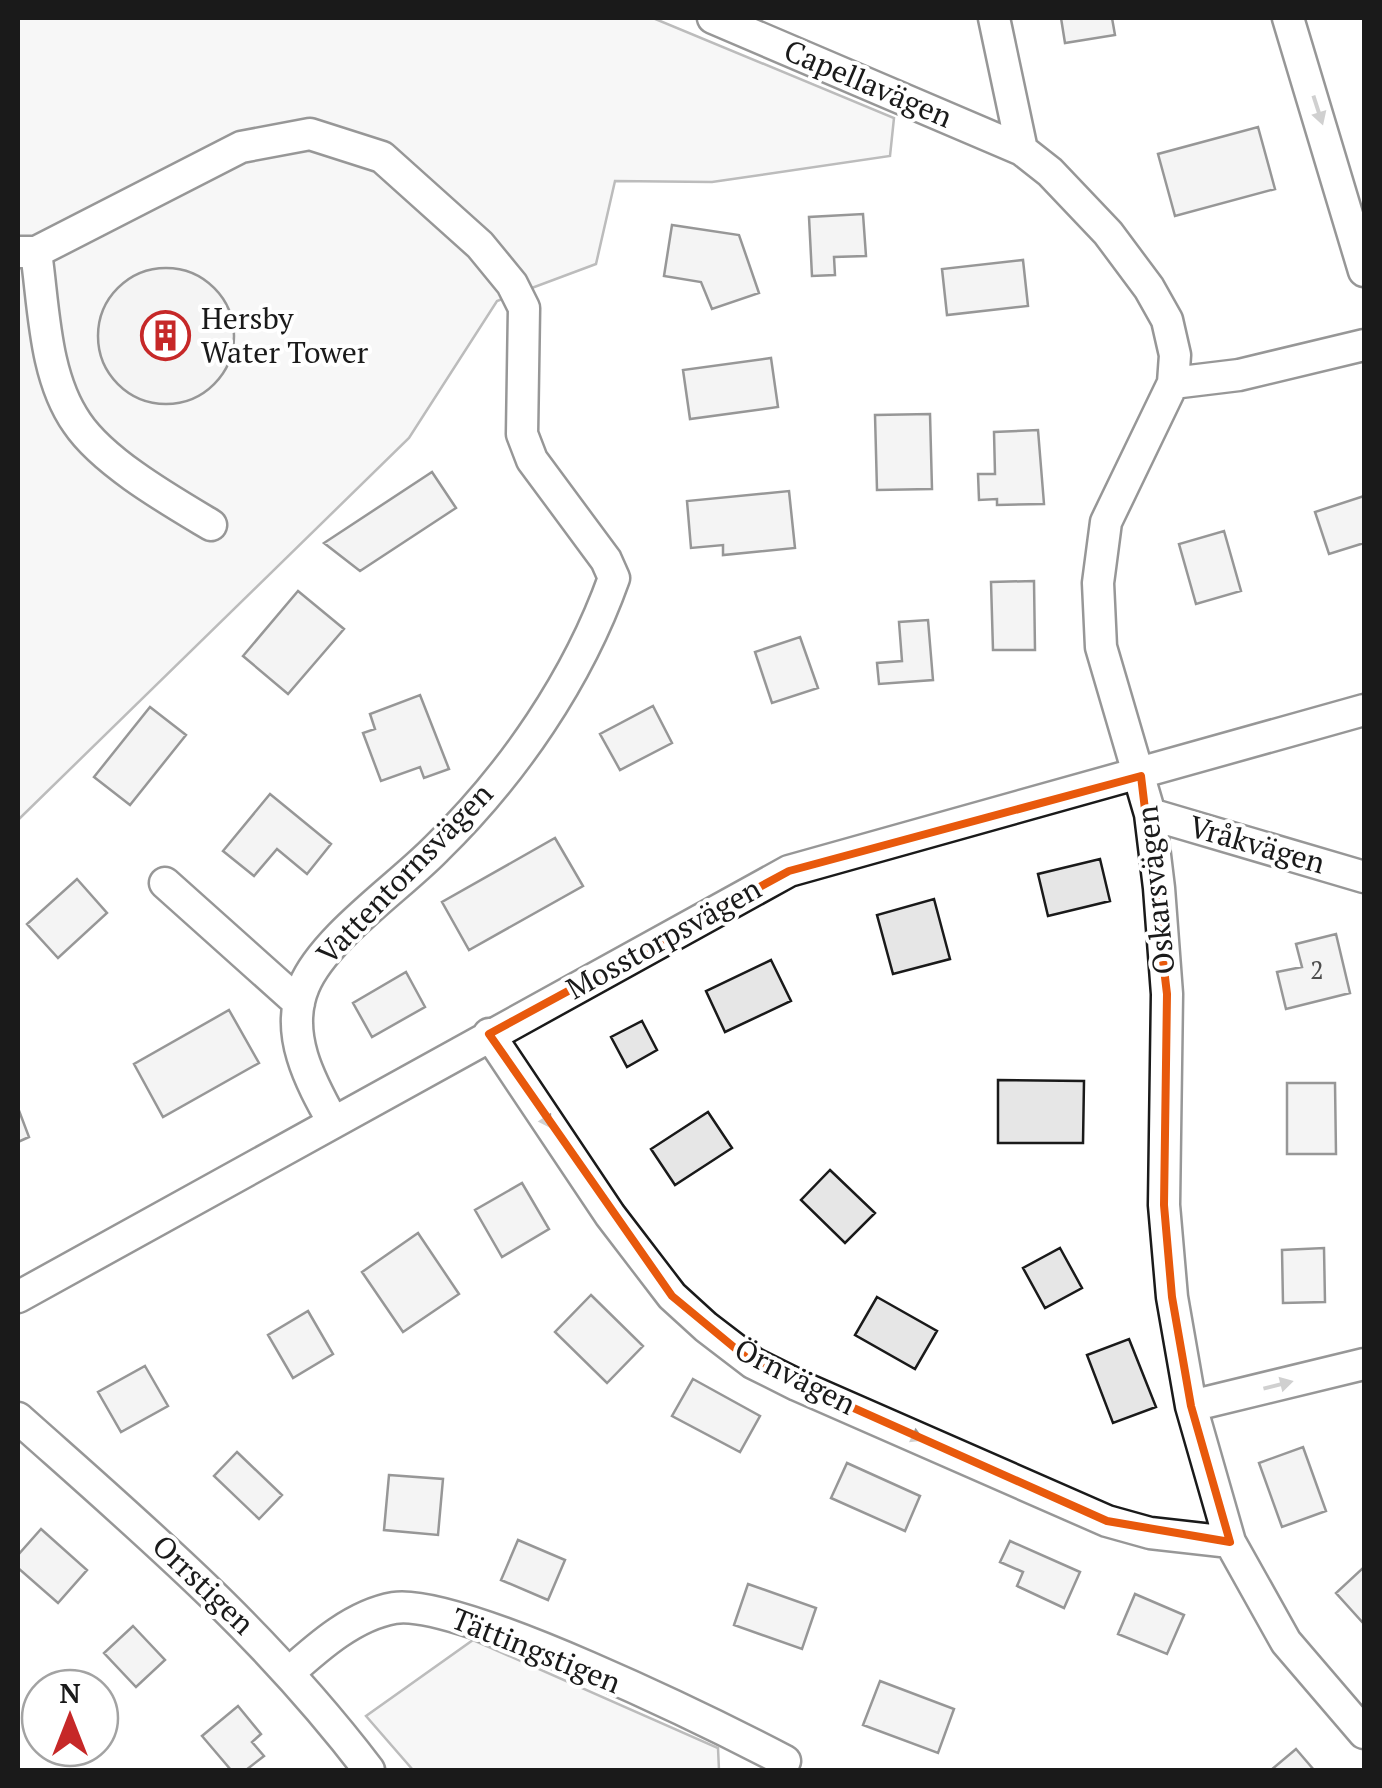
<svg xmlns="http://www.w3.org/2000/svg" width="1382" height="1788" font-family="'PT Serif',serif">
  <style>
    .green { fill: #ededed; stroke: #6a6a6a; stroke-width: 2.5 }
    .building { fill: #e6e6e6; stroke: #1a1a1a; stroke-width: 2.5 }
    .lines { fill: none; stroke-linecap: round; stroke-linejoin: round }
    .street-casing { stroke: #1a1a1a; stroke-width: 35 }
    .street { stroke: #fff; stroke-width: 30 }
    .oneway { fill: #989898 }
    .marked { fill: none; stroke: #e8590c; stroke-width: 8; stroke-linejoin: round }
    .labels { text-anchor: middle; stroke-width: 8; stroke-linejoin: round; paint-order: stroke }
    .number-label { font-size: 25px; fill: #4d4d4d }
    .street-label { font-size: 30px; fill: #1a1a1a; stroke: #fff }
    .poi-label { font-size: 30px; fill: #1a1a1a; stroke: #fff; text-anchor: start }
  </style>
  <rect width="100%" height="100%" fill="#fff"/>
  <path class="green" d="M18,18H653L894,118L890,156L712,182L615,181L596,264L497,301L409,438L18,820Z
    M473,1640L718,1748L719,1770H413L366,1716Z"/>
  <path class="building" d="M1061,18H1112L1115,35L1065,43Z
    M1258,127L1275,189L1175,216L1158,154Z
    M863,214L866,256L834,257L835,275L812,276L809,217Z
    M672,225L739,235L759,293L712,309L701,282L664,276Z
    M1023,260L1028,306L947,315L942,269Z
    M98 336a68 68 0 1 1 136 0a68 68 0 1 1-136 0Z
    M771,358L778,407L690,419L683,370Z
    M930,414L932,489L877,490L875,415Z
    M1038,430L1044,504L997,505V499L979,500L978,474H995L994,432Z
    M432,472L456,508L360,571L324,543Z
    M789,491L795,548L723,555V545L691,548L687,501Z
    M1364,496V543L1329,554L1315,512Z
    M1224,531L1241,591L1196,604L1179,544Z
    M1034,581L1035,650H993L991,582Z
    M298,591L344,629L288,694L243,656Z
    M928,620L933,680L879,684L877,663L902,661L899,622Z
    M800,637L818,688L772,703L755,652Z
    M420,695L449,769L424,778L420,767L381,781L363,733L375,729L370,714Z
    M653,706L672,743L620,770L600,734Z
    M150,707L186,735L130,805L94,777Z
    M270,794L331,844L307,874L277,849L254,876L223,851Z
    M555,838L583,886L469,950L442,902Z
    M1100,859L1110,901L1048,916L1038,874Z
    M77,879L107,913L58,958L27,924Z
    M934,899L950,959L893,974L877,915Z
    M1336,934L1350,993L1286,1009L1277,972L1302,967L1296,944Z
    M771,960L791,1001L725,1032L706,991Z
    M406,972L425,1007L372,1037L353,1003Z
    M229,1010L259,1063L163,1117L134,1064Z
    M642,1021L657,1050L627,1067L611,1037Z
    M998,1080L1084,1081L1083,1143H998Z
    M1287,1083H1335L1336,1154H1287Z
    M18,1108L29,1137L18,1142Z
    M708,1112L732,1148L675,1185L651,1149Z
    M830,1170L875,1213L845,1243L801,1200Z
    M522,1183L549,1229L502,1257L475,1210Z
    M418,1233L459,1294L403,1332L362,1272Z
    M1060,1248L1082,1288L1045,1308L1023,1268Z
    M1324,1248L1325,1302L1283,1303L1282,1250Z
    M591,1295L643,1346L607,1383L555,1332Z
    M877,1297L937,1331L915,1369L855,1335Z
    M308,1311L333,1354L293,1378L268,1335Z
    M1129,1339L1156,1407L1113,1423L1087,1355Z
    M145,1366L168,1406L121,1432L98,1392Z
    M693,1379L760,1416L740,1452L672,1416Z
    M1303,1447L1326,1511L1282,1527L1259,1463Z
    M237,1452L282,1495L259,1519L214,1476Z
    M847,1463L920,1496L905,1531L831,1498Z
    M389,1475L443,1479L438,1535L384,1530Z
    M41,1529L87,1570L58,1603L18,1568V1555Z
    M518,1540L565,1560L548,1600L501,1580Z
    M1010,1541L1080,1572L1064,1608L1017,1586L1023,1572L1000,1562Z
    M1364,1567V1624L1336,1593Z
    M748,1584L816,1608L802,1649L734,1625Z
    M1135,1594L1184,1615L1167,1654L1118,1634Z
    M133,1626L165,1660L136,1687L104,1653Z
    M880,1681L954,1709L938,1753L863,1725Z
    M238,1706L261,1734L252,1742L264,1756L246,1770H231L202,1736Z
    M1296,1749L1314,1770H1271Z"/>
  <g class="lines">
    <defs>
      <path id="street" d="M713,18L1022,150
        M994,18L1022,150L1050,172L1108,233L1149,288L1167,320L1175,355L1173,383L1106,522L1098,583L1101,647L1150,814L1159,888L1167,994L1164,1205L1172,1297L1191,1406L1230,1542L1286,1642L1364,1733
        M1288,18L1364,271
        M18,252H36L241,147L310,134L382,157L480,245L512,284L524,308L522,434L532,460L606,560L614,578C578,679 513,774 436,849C399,887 324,938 304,986C284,1033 310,1081 333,1122
        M36,252C44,307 44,376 77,423C104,463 171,501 211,525
        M1173,383L1239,375L1364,345
        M1150,814L1364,877
        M165,883L299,1003
        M489,1034L610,1215L672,1296L706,1327L753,1363L797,1385L1107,1521L1150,1533L1230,1542
        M18,1297L789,871L1364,710
        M1191,1406L1364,1364
        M18,1418C147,1533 263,1631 369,1770
        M290,1672C319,1646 354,1615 394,1608C458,1597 718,1726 785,1761"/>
    </defs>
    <use href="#street" class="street-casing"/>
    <use href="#street" class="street"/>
  </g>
  <defs><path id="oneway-solid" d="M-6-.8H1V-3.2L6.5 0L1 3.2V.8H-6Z" transform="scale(2.5)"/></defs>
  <g class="oneway">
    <use href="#oneway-solid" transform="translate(1318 110) rotate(72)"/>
    <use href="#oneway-solid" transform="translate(543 1115) rotate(57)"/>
    <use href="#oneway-solid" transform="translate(1278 1385) rotate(-14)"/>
    <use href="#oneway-solid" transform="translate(910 1434) rotate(24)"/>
  </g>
  <path d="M0 0H1382V1788H0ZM1141,776L1167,994L1164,1205L1172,1297L1191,1406L1230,1542L1107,1521L753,1363L672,1296L489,1034L789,871Z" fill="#fff" fill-opacity=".55" fill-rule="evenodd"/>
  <path class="marked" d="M1141,776L1167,994L1164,1205L1172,1297L1191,1406L1230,1542L1107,1521L753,1363L672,1296L489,1034L789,871Z"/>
  <defs>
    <symbol id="building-ring" viewBox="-11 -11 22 22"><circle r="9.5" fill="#fff" stroke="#c62828" stroke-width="1.5"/><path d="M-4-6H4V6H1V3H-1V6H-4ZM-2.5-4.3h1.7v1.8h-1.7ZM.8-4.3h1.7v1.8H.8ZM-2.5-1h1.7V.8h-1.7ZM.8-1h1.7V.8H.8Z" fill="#c62828"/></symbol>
  </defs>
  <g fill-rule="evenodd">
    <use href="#building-ring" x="138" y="308" width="55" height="55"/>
  </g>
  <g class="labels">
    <g class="number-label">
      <text x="1317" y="979">2</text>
    </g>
    <g class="street-label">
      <text transform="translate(868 84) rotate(23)" y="10">Capellavägen</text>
      <text transform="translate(1257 845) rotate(16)" y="10">Vråkvägen</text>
      <text transform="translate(405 874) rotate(-46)" y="10">Vattentornsvägen</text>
      <text transform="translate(1156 890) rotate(-96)" y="10">Oskarsvägen</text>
      <text transform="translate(664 939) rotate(-29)" y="10">Mosstorpsvägen</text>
      <text transform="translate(795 1377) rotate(27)" y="10">Örnvägen</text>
      <text transform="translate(203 1585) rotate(44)" y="10">Orrstigen</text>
      <text transform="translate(536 1651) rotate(22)" y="10">Tättingstigen</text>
    </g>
    <g class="poi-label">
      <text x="201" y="329">Hersby<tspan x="201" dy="34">Water Tower</tspan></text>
    </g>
  </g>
  <rect width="1382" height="1788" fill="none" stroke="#1a1a1a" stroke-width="40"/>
  <g transform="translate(70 1718)"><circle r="48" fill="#ffffff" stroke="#a3a3a3" stroke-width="2.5"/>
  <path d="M0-8L18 38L0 25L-18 38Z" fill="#c62828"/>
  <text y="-15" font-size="28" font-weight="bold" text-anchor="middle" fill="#1a1a1a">N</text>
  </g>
</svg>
